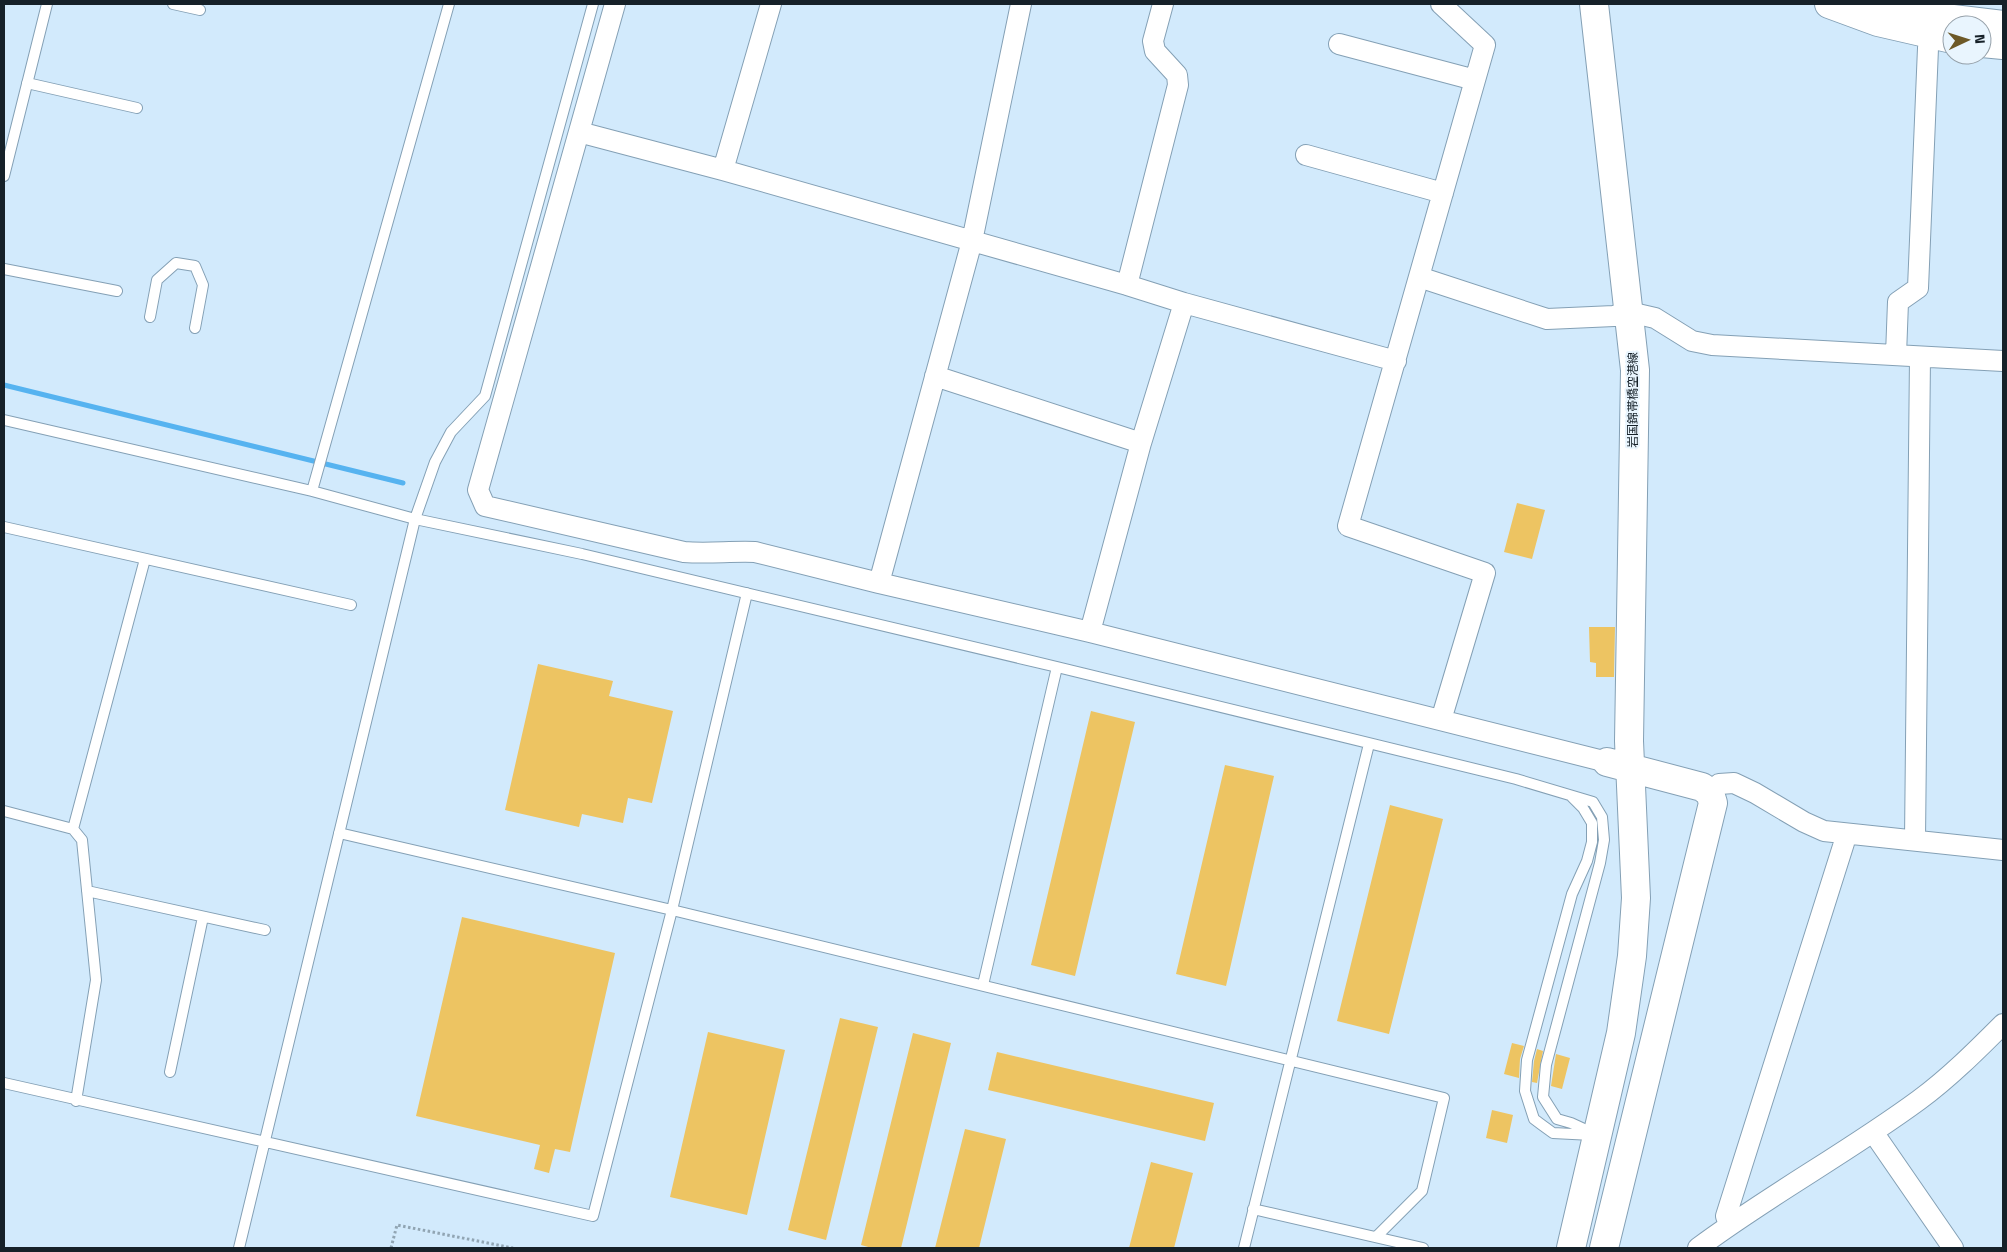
<svg xmlns="http://www.w3.org/2000/svg" width="2007" height="1252" font-family="'Titillium Web','Noto Sans JP',sans-serif">
  <style>
    .lines { fill: none; stroke-linecap: round; stroke-linejoin: round }
    .stream { stroke: #56b3f0; stroke-width: 5 }
    .building { fill: #edc462 }
    .lane-casing { stroke: #84a0b5; stroke-width: 12 }
    .street-casing { stroke: #84a0b5; stroke-width: 22 }
    .secondary-casing { stroke: #84a0b5; stroke-width: 30 }
    .path { stroke: #91a5b3; stroke-width: 3; stroke-dasharray: 2.5 2.5; stroke-linecap: butt }
    .lane { stroke: #fff; stroke-width: 10 }
    .street { stroke: #fff; stroke-width: 20 }
    .secondary { stroke: #fff; stroke-width: 28 }
    .labels { text-anchor: middle; stroke-width: 4; stroke-linejoin: round; paint-order: stroke }
    .street-label { font-size: 12px; fill: #162129; stroke: #e9f5fe }
  </style>
  <rect width="100%" height="100%" fill="#d2eafc"/>
  <g class="lines">
    <path class="stream" d="M4,385L403,483"/>
  </g>
  <path class="building" d="M1517,503L1545,510L1532,559L1504,552Z
    M1589,627H1615L1614,677H1596V663L1590,662Z
    M538,664L613,681L609,696L673,711L652,803L628,798L623,823L582,814L579,827L505,810Z
    M1091,711L1135,722L1075,976L1031,965Z
    M1225,765L1274,776L1226,986L1176,974Z
    M1390,805L1443,819L1389,1034L1337,1021Z
    M462,917L615,953L570,1152L555,1149L549,1173L534,1169L540,1145L416,1116Z
    M840,1018L878,1027L826,1240L788,1230Z
    M708,1032L785,1050L747,1215L670,1197Z
    M913,1033L951,1043L901,1248H872L861,1245Z
    M1512,1043L1524,1046L1520,1059L1519,1078L1504,1074Z
    M1537,1049L1543,1051L1537,1083L1532,1082L1534,1061Z
    M997,1052L1214,1103L1205,1141L988,1090Z
    M1556,1054L1570,1058L1562,1089L1551,1086Z
    M1492,1110L1513,1115L1507,1143L1486,1138Z
    M965,1129L1006,1139L979,1248H935Z
    M1151,1162L1193,1173L1174,1248H1129Z"/>
  <g class="lines">
    <defs>
      <path id="lane" d="M173,4L200,10
        M27,83L137,108
        M4,176L47,4
        M4,269L117,291
        M150,317L157,280L176,263L195,266L203,285L195,328
        M4,420L312,491L415,519L582,554L1057,667L1516,779L1593,802L1602,817L1604,840L1600,863L1546,1065L1543,1097L1557,1119L1571,1123L1597,1135
        M312,491L449,4
        M4,527L351,605
        M1572,797L1583,808L1592,823V842L1587,861L1572,894L1527,1060L1525,1091L1534,1119L1542,1125L1553,1133L1592,1135
        M4,811L73,829L82,840L96,980L76,1101
        M73,829L145,559
        M339,833L672,910L1444,1098L1422,1191L1376,1237
        M87,891L265,930
        M983,985L1057,667
        M170,1072L203,917
        M4,1083L593,1216L672,910L747,593
        M1253,1209L1423,1248
        M239,1248L415,519L435,462L451,432L485,396L593,4
        M1244,1248L1369,744"/>
      <path id="street" d="M615,4L478,490L485,506L684,552C708,554 731,551 755,552L879,583
        M1021,4L972,241L879,583L1090,632L1607,762
        M1339,44L1475,80
        M579,132L723,170L1127,285L1184,303L1396,361
        M1306,155L1443,193
        M723,170L771,4
        M1419,277L1547,319L1614,316L1629,312L1655,318L1692,341L1712,345L2003,361
        M1127,285L1178,85L1177,75L1155,51L1153,41L1163,4
        M1896,355L1898,302L1918,288L1928,48L1935,21
        M935,376L1141,443
        M1090,632L1141,443L1184,303
        M1441,720L1485,573L1348,526L1485,45L1441,4
        M1710,793L1719,784L1734,783L1755,793L1804,822L1824,831L2003,850
        M1915,840L1920,357
        M1873,1132L1953,1248
        M1729,1225L1726,1216L1844,843L1845,834
        M1698,1248C1769,1195 1847,1153 1919,1100C1949,1078 1977,1050 2003,1024"/>
      <path id="secondary" d="M1829,4L1878,22L1952,39
        M1885,4L1936,17L2003,25
        M1982,43L2003,45
        M1571,1248L1621,1033L1632,956L1636,898L1629,741L1635,370L1594,4
        M1604,1248L1713,803L1710,793L1702,787L1607,762"/>
    </defs>
    <use href="#lane" class="lane-casing"/>
    <use href="#street" class="street-casing"/>
    <use href="#secondary" class="secondary-casing"/>
    <path class="path" d="M391,1248L397,1225L513,1248"/>
    <use href="#lane" class="lane"/>
    <use href="#street" class="street"/>
    <use href="#secondary" class="secondary"/>
  </g>
  <g class="labels">
    <g class="street-label">
      <text transform="translate(1633 400) rotate(-90)" y="4">岩国錦帯橋空港線</text>
    </g>
  </g>
  <rect width="2007" height="1252" fill="none" stroke="#162129" stroke-width="10"/>
  <g transform="translate(1967 40) rotate(86)"><circle r="24" fill="#e9f5fe" stroke="#95a0a9"/>
  <path d="M0-4L9 19L0 12L-9 19Z" fill="#6d5928"/>
  <text y="-8" font-size="14" font-weight="bold" text-anchor="middle" fill="#162129">N</text>
  </g>
</svg>
